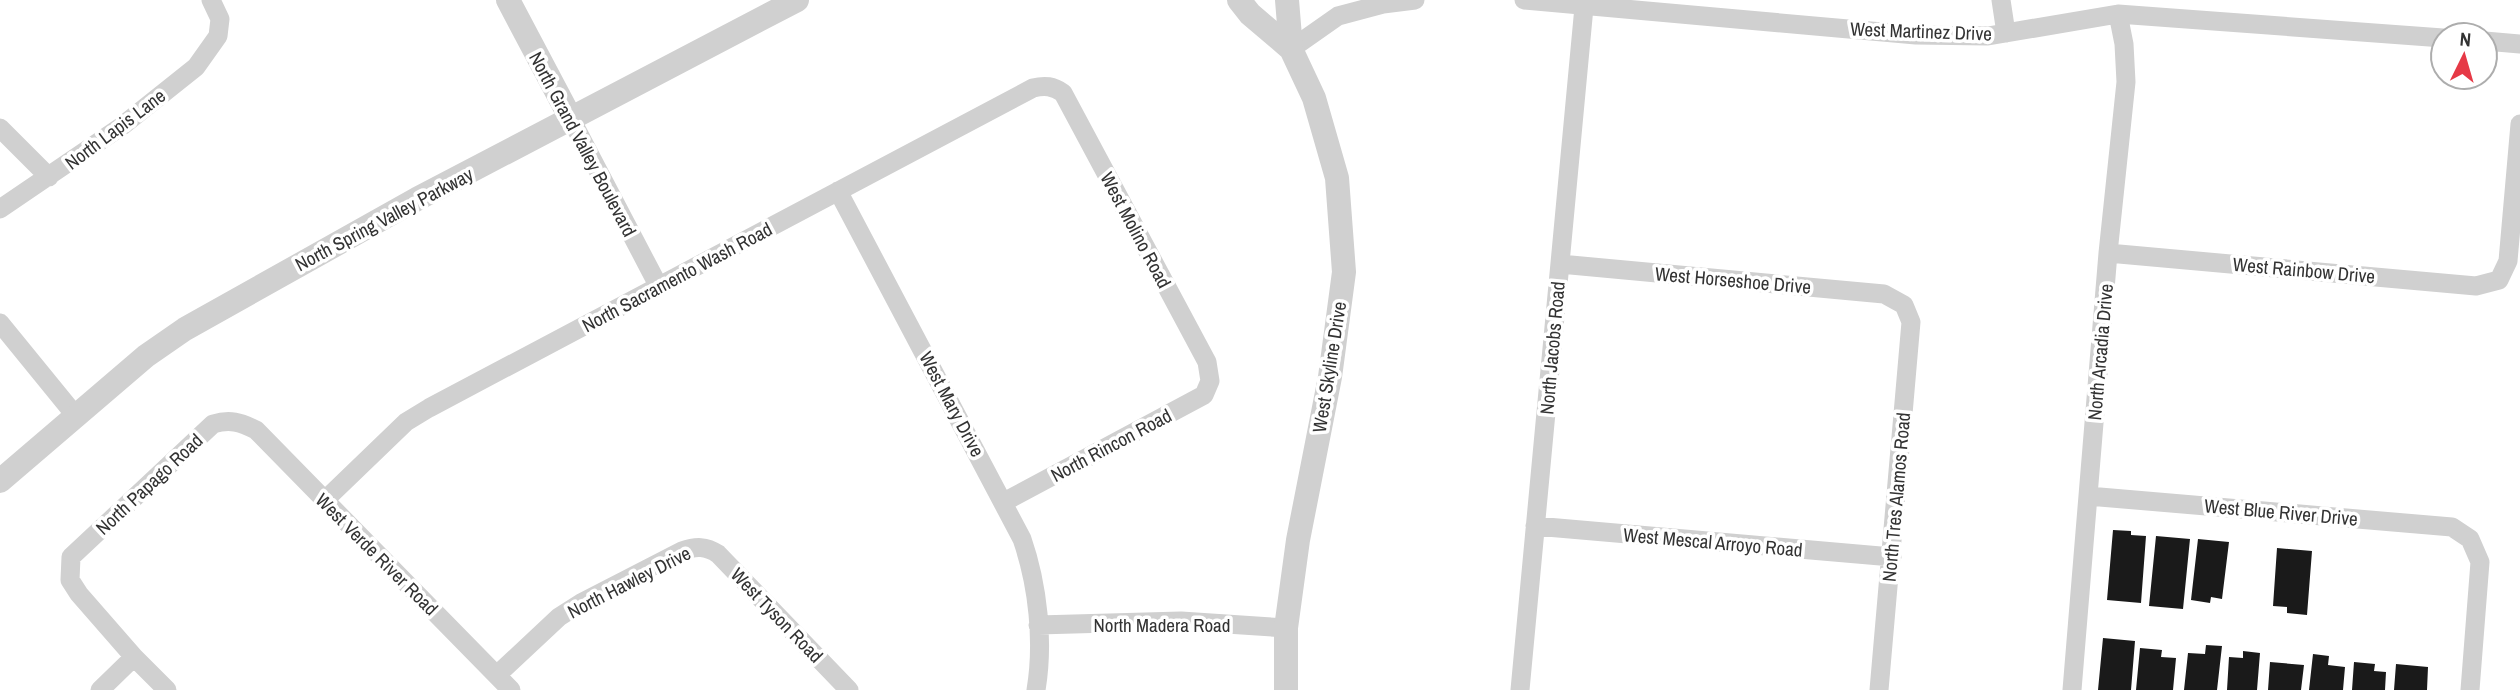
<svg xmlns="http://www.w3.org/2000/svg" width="2520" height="690" font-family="'Archivo Narrow',sans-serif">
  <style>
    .building { fill: #1a1a1a }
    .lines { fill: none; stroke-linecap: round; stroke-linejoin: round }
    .minor { stroke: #d0d0d0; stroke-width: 19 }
    .tertiary { stroke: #d0d0d0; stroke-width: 24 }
    .labels { text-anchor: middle; stroke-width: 7; stroke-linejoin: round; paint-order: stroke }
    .street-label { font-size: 19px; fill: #333; stroke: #fff }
  </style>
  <rect width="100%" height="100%" fill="#fff"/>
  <path class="building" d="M2113,530L2131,531V535L2146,536L2141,603L2107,600Z
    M2156,536L2190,539L2183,609L2149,606Z
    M2198,539L2229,542L2222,599L2211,597L2210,603L2191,600Z
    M2277,548L2312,551L2307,615L2287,613V607L2273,606Z
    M2103,638L2135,641L2131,690H2098Z
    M2206,645L2222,646L2217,690H2184L2188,653L2205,654Z
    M2140,648L2162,650L2161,657L2176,658L2173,690H2136Z
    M2243,651L2260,653L2257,690H2227L2229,657L2243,658Z
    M2313,654L2329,656L2328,665L2345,667L2343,690H2309Z
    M2270,662L2304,665L2301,690H2268Z
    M2354,662L2375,664L2374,671L2386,672L2385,690H2352Z
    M2396,664L2428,667L2427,690H2394Z"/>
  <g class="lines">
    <path class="minor" d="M1524,0L1916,35L1988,36L2118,14L2443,38
      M2001,0L2006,33
      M2485,41L2520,44
      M1291,49L1338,16L1383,4L1415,0
      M571,119L659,287
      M0,128L49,177
      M838,191L1022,539C1038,585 1044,642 1036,690
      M0,209L122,126L196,67L218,36L220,19L211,0
      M2108,253L2476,286L2499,280L2508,261L2520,124
      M1560,264L1884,294L1904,305L1911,322L1879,690
      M0,323L75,415
      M2088,496L2452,527L2470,539L2480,562L2470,690
      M324,501L406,422L429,408L1033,88C1045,85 1053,86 1063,93L1207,362L1210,381L1204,395L1004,502
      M1535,526L1892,557
      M1038,625L1181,621L1286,628
      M497,675L559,617L581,603L682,551C696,546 706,546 718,554L849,690
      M100,690L134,657
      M167,690L134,657L79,594L70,580L71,557L213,424C230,419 240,422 256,430L511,690
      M1520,690L1584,7
      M2072,690L2108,253L2126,82L2124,44L2118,14"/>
    <path class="tertiary" d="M508,0L571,119
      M1239,0L1250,14L1291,49
      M0,481L146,356L185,329L417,199L797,0
      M1286,690V628L1298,540L1330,377L1344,272L1337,178L1314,98L1291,49L1287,0"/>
  </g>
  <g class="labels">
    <g class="street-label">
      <text transform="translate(1921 31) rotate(2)" y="7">West Martinez Drive</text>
      <text transform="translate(115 129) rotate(-37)" y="7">North Lapis Lane</text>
      <text transform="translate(583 144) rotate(62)" y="7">North Grand Valley Boulevard</text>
      <text transform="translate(384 219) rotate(-28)" y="7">North Spring Valley Parkway</text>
      <text transform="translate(1136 230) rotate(62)" y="7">West Molino Road</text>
      <text transform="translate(2304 270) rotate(5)" y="7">West Rainbow Drive</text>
      <text transform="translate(677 277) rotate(-28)" y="7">North Sacramento Wash Road</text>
      <text transform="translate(1733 280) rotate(5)" y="7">West Horseshoe Drive</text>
      <text transform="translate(1552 348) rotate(-85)" y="7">North Jacobs Road</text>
      <text transform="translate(2100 352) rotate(-85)" y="7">North Arcadia Drive</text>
      <text transform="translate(1329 367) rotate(-81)" y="7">West Skyline Drive</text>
      <text transform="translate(952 404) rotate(62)" y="7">West Mary Drive</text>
      <text transform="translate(1111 445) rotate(-28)" y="7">North Rincon Road</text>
      <text transform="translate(149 484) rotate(-43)" y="7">North Papago Road</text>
      <text transform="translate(1896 497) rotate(-85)" y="7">North Tres Alamos Road</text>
      <text transform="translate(2281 512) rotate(5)" y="7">West Blue River Drive</text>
      <text transform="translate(1713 542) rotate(5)" y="7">West Mescal Arroyo Road</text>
      <text transform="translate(377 554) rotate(45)" y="7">West Verde River Road</text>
      <text transform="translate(629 582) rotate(-27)" y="7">North Hawley Drive</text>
      <text transform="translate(777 615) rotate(46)" y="7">West Tyson Road</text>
      <text x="1162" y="632">North Madera Road</text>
    </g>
  </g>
  <g transform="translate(2464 56) rotate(5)"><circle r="33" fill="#ffffff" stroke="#adadad" stroke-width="2"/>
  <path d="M0-5L12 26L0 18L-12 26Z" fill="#e63946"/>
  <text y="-10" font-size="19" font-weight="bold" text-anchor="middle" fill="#333333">N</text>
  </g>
</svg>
